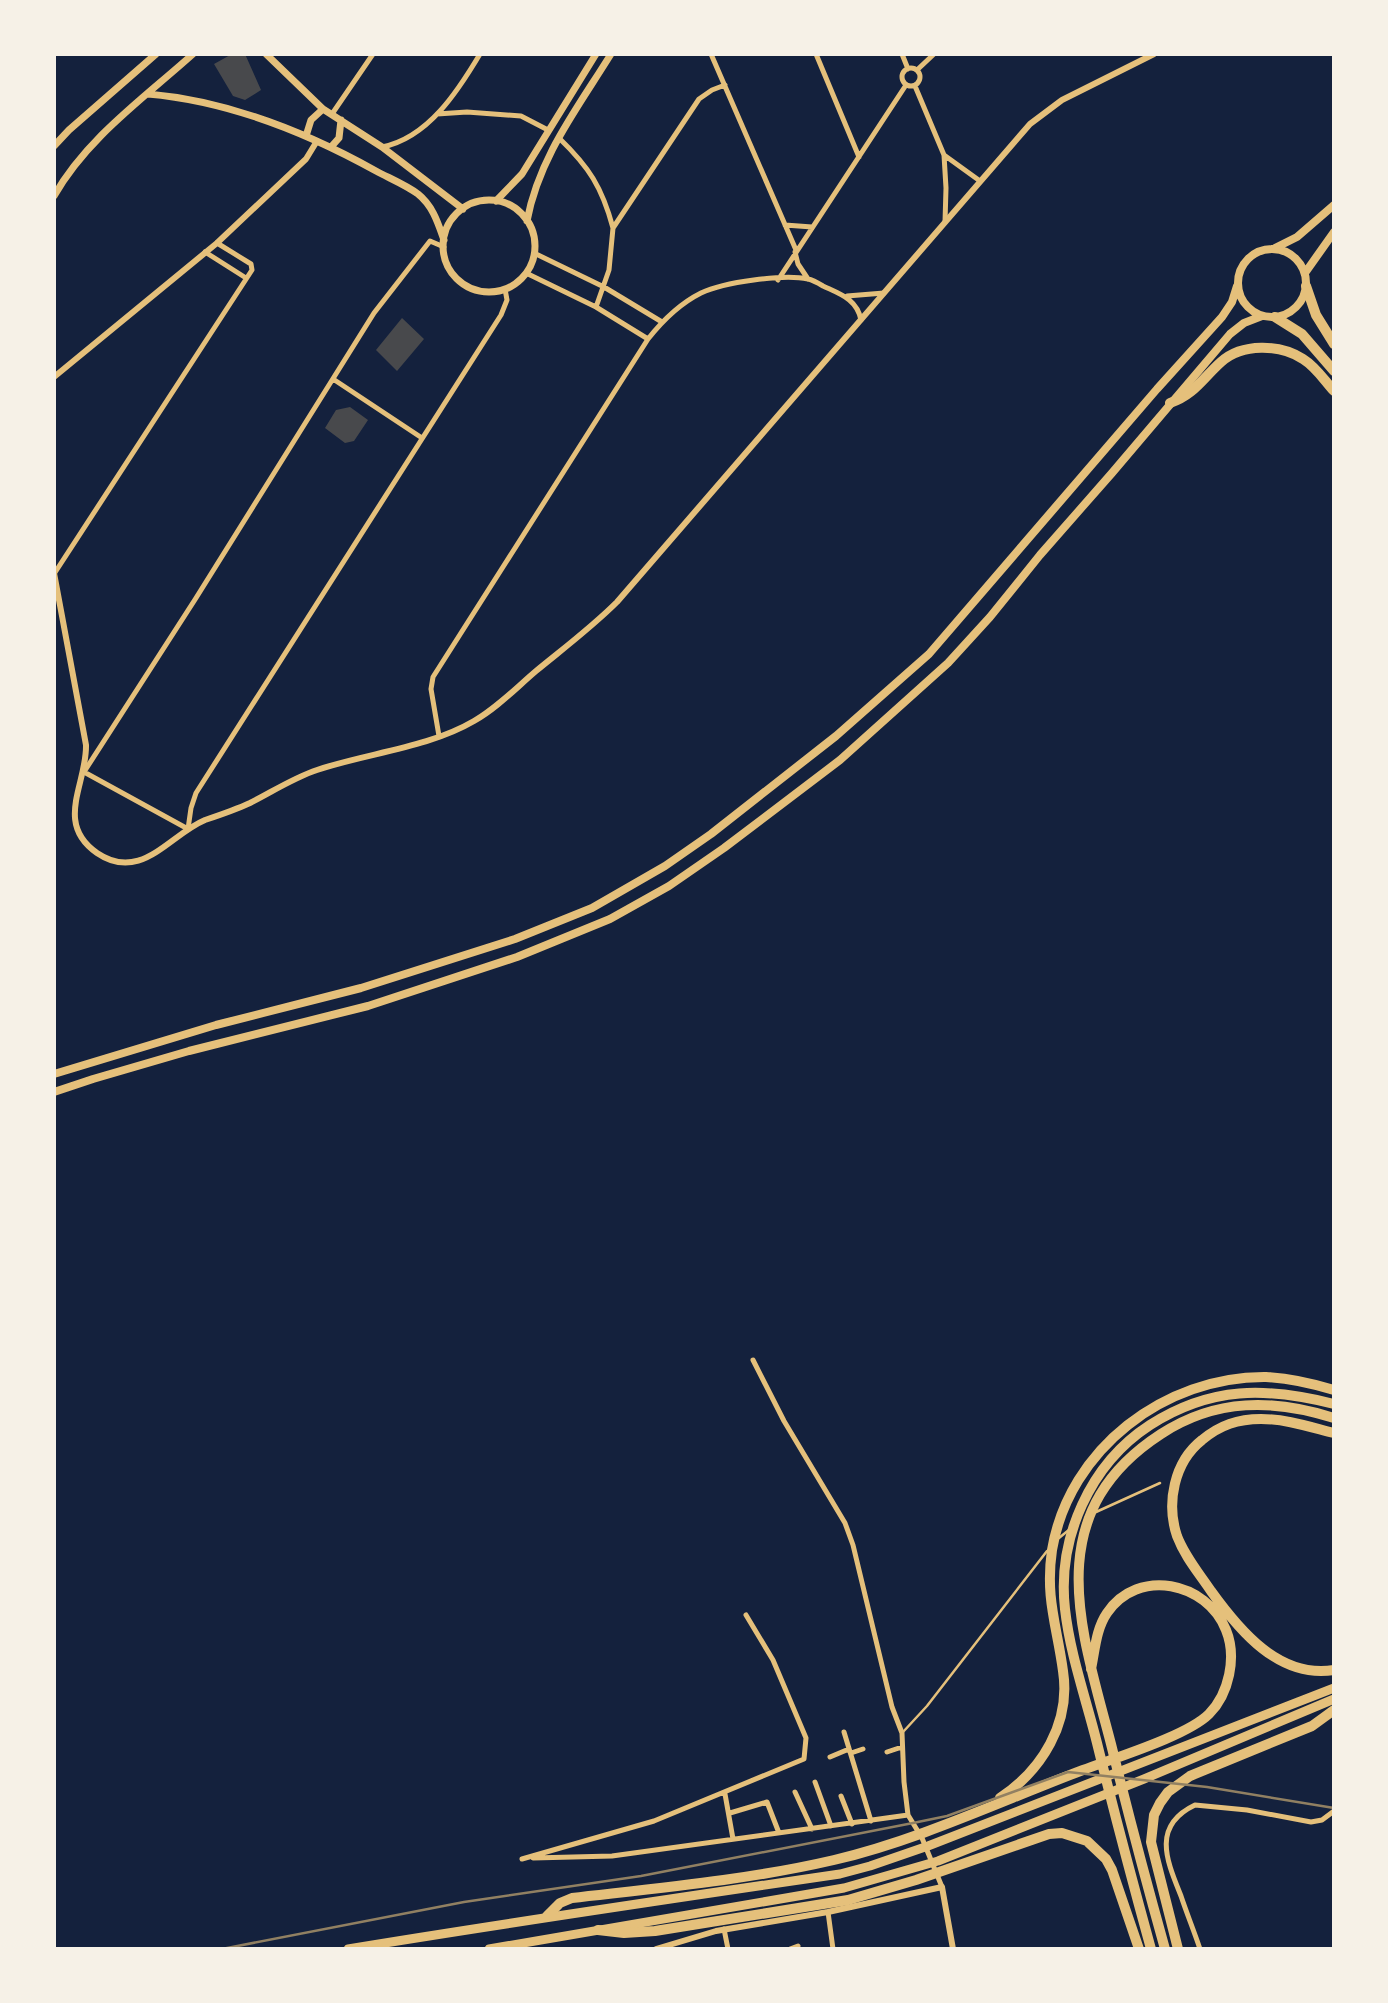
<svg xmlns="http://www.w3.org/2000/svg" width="1388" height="2003" font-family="'Open Sans',sans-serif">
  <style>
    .building { fill: #48494c }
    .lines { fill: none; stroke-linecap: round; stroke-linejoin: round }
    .service { stroke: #e5c07b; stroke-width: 2.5 }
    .minor { stroke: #e5c07b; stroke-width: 5 }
    .tertiary { stroke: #e5c07b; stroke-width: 6 }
    .secondary { stroke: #e5c07b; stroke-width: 7 }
    .primary { stroke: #e5c07b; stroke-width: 8 }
    .trunk { stroke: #e5c07b; stroke-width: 9 }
    .motorway { stroke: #e5c07b; stroke-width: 10 }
    .rail { stroke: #918062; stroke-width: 2.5 }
  </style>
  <rect width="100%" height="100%" fill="#14213d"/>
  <path class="building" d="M232,54H245L261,90L245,100L233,96L214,64Z
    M402,318L424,339L397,371L376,350Z
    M350,407L368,420L354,441L345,443L325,428L336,410Z"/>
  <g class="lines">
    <path class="service" d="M1096,1512L1160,1483
      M1059,1538L1070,1529
      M903,1732L927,1706L1047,1551"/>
    <path class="minor" d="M711,54L796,250
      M816,54L859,157
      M902,54L908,69
      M902 77a9 9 0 1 1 18 0a9 9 0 1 1-18 0Z
      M917,70L934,54
      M915,86L944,155L946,188L945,222
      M332,114L373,54
      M437,114L467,112L521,116L548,130
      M559,138C589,167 602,187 613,228
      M382,147C428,138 458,91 480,54
      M944,155L980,181
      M785,225L812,227
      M444,247L430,241L374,313L196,598L84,772L188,829L191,808L196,793L501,315L507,300L505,289
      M205,252L246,278
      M795,252L798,264L808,279
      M534,253L604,287L662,322
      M526,273L596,307L648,339
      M778,280L906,85
      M847,296L884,293
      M596,307L609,270L613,228L699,99L712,90L725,85
      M333,379L422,438
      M54,574L252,270L251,264L217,243
      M439,736L431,689L433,677L648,339C663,320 679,304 701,293C724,282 783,274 808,279C813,280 818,283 823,286C840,294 857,299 861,320
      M753,1360L784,1421L845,1523L853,1545L892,1707L902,1733L904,1782L908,1815L922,1838L942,1887
      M844,1732L871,1821
      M887,1752L902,1747
      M851,1753L863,1749
      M830,1757L849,1749
      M815,1782L831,1826
      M795,1792L812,1829
      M725,1794L733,1839
      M841,1796L852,1824
      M730,1813L767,1802L779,1833
      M533,1858L612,1856L908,1815
      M522,1859L654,1821L804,1759L806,1738L773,1660L746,1615
      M828,1912L833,1949
      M724,1929L728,1949
      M790,1949L798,1946
      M1200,1949C1194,1931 1187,1914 1181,1896C1167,1861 1151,1826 1195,1805L1247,1810L1311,1822L1322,1820L1334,1811"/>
    <path class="tertiary" d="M54,377L217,243L306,159L317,141
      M54,573L86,745C87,784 54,823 97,853C141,883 169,835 205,820C220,815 235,810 250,803C272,792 293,778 317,770C367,753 428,748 474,721C497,708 516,688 536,671C564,648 592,627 617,602L1030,124L1062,100L1154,54
      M656,1949L716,1931L828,1912L942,1887L953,1949"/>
    <path class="secondary" d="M266,54L323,109L382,147L463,209
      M148,94C228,101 306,132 376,171C389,178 406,185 418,194C433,206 438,223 444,240
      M306,136L311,120L323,109
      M54,146L69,130L156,54
      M331,147L339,138L341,120
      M54,196C87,138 144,98 193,54
      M443 246a46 46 0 1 1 92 0a46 46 0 1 1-92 0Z
      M496,201L522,174L596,54
      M527,221C539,157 577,109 611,54"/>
    <path class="primary" d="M1275,248L1297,237L1334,205
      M1238 283a34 34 0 1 1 68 0a34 34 0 1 1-68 0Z
      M1305,273L1334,232
      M54,1074L216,1025L361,988L515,939L592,908L665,866L711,834L836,736L929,654L1157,389L1222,317L1232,302L1237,286
      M54,1092L93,1079L189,1051L368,1006L517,957L610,919L669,886L724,848L840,760L948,663L990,617L1040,555L1112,473L1230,334L1244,323L1262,316"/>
    <path class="trunk" d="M348,1949C512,1922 676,1898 840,1874L870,1866L928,1846L1334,1688
      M489,1949L844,1888L938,1861L1144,1779L1334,1699"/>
    <path class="motorway" d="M1306,286L1316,315L1334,344
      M1275,317L1302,334L1334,371
      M1170,403C1194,395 1203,378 1221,362C1242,343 1280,344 1303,359C1316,367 1324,380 1334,391
      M1334,1433C1310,1427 1286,1419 1261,1419C1238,1419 1220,1425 1202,1440C1174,1462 1166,1503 1177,1536C1185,1557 1199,1573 1211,1591C1239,1630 1279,1679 1334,1670
      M1000,1798C1042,1770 1071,1723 1063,1671C1057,1626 1045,1598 1052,1550C1069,1449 1165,1376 1266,1377C1289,1378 1311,1383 1334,1390
      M547,1916L560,1903L572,1898C659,1888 748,1880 834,1860C919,1840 1001,1801 1083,1770C1114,1758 1187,1736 1209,1714C1229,1694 1237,1657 1226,1630C1207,1582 1138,1567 1107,1613C1096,1629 1095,1650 1091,1669
      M598,1930L624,1933L655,1931L848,1900L916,1880L1049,1834L1062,1833L1087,1841L1106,1859L1112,1870L1139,1949
      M1151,1949C1132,1880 1114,1812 1097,1743C1086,1699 1070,1654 1065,1609C1057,1538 1090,1464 1150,1425C1211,1386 1266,1387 1334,1404
      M1165,1949C1146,1881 1128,1813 1111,1744C1081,1629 1038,1514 1161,1434C1216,1398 1274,1399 1334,1418
      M1178,1949L1151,1842L1154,1815L1160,1803L1168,1792L1190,1776L1312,1726L1334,1710"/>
    <path class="rail" d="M222,1949L464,1902L641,1876L913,1823L947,1816L1068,1772L1207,1787L1334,1808"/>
  </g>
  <rect width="1388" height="2003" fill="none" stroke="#f6f1e7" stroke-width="112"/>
</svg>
